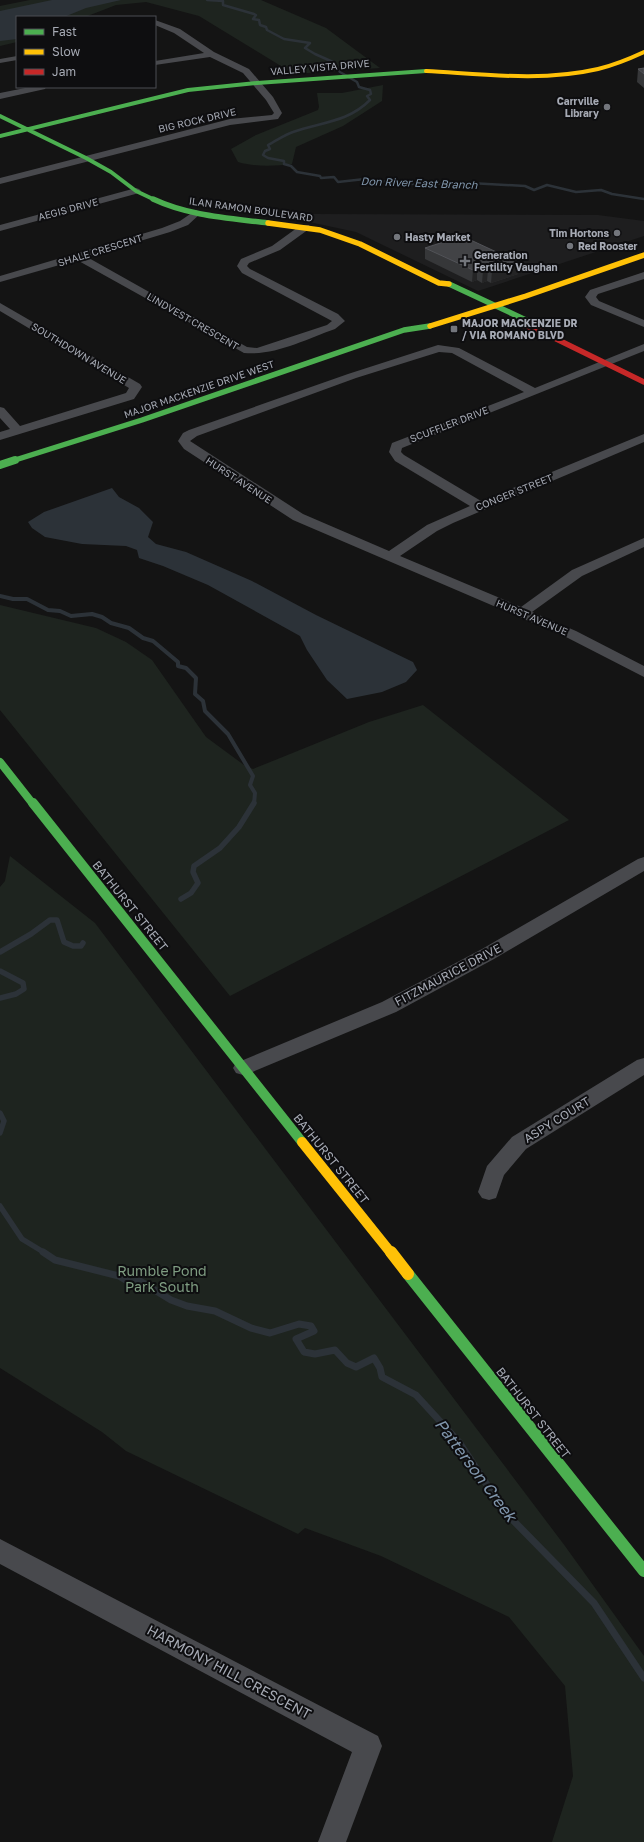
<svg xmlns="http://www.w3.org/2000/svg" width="644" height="1842" font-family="'Golos Text',sans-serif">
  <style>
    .built { fill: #1e1e1f }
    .green { fill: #1e241f }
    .water { fill: #2c3238 }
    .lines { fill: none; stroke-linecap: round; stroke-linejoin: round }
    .stream-far3 { stroke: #2c3238; stroke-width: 2.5 }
    .stream-far2 { stroke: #2c3238; stroke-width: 4 }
    .stream-far1 { stroke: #2c3238; stroke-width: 5.5 }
    .stream { stroke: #2c3238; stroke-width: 7 }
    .street { fill: #48494d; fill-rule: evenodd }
    .fast-far4 { stroke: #4caf50; stroke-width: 4 }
    .fast-far3 { stroke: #4caf50; stroke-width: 5.5 }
    .fast-far2 { stroke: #4caf50; stroke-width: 8 }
    .fast-far1 { stroke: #4caf50; stroke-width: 10 }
    .fast { stroke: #4caf50; stroke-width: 12 }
    .slow-far3 { stroke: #ffc107; stroke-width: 4 }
    .slow-far2 { stroke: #ffc107; stroke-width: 5.5 }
    .slow-far1 { stroke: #ffc107; stroke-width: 10 }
    .slow { stroke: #ffc107; stroke-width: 12 }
    .jam { stroke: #c62828; stroke-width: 5.5 }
    .wall { fill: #363739 }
    .shaded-wall { fill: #242425 }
    .building { fill: #424346; stroke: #525358 }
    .poi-dot { fill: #73767c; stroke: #0e0e10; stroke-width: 1.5 }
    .labels { text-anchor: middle; stroke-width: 4; stroke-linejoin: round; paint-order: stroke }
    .far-street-label { font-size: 10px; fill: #a6aab4; stroke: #0e0e10 }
    .far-poi-label { font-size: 10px; font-weight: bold; fill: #a6aab4; stroke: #0e0e10; text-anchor: start }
    .far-water-label { font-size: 11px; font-style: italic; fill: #8096ac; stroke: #0e0e10 }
    .street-label { font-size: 12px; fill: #a6aab4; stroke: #0e0e10 }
    .near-park-label { font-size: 14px; fill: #7f9d82; stroke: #0e0e10 }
    .near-street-label { font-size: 14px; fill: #a6aab4; stroke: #0e0e10 }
    .near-water-label { font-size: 16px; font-style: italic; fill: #8096ac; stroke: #0e0e10 }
  </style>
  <rect width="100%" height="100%" fill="#141414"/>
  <path class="built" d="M311,214L598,215L644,221V236L478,291L356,232L300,220Z"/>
  <path class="green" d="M30,0H261L326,28L380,68L294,74L199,16L146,2L116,5L85,17H17V42L0,46V6Z
    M383,85L382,101L343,126L296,147L292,164C274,166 256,167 238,162L231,149L256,135L318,110L319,107L317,93H342Z
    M0,605L96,628L126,642L152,660L206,737L244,765L253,769L369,722L423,705L569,820L230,996L0,710Z
    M10,856L95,923L565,1546L644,1656V1842H552L573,1776L565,1686L509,1617L381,1556L305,1528L298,1534L126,1451L102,1432L0,1368V887L5,881Z"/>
  <path class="water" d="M52,0H121L86,8L64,17H17V39L0,41V11Z
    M112,488L119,497L139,508L153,522L148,537L156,544L186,552L252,581L316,615L413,662L417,670L406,682L382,692L347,699L327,680L307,650L300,636L208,585L163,566L139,558L137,550L126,546L82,544L45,537L32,528L28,522L44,512Z"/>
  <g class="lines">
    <path class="stream-far3" d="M207,0L223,1V5L254,14L256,15L253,19L259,20L260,25L266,27L267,30L284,39L310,43L305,48L315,54L333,62L340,72L357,82L359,87L370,90L371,94L367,96L370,100C347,123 320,122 293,132C284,135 276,141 268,145L270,149L265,151L263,155L268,158L284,161V164L291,166L297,172L320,176L321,178L334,177L338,182L365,179L379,182L389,181L411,184L470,183L525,186L534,190L547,185L576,192L601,190L612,194L644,199"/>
    <path class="stream-far2" d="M0,596L13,599H27L48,610L60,611L71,616L92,614L102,617L111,623L129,628L143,638L153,641L178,662V666L186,668L196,678L195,694L203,701L205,711L228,734L253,776L250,785L255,793L254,804"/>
    <path class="stream-far1" d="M181,899L191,893L198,883L193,872L194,866L220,848L239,827L254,803
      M0,952L31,934L50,920H57L64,942L73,946H81L83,943
      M0,971L23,983L24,989L16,994L0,998
      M0,1113L4,1121L0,1133
      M0,1206L22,1239L45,1253"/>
    <path class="stream" d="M43,1252L55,1260L119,1276L129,1282L140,1281L171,1300L187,1306L215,1311L251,1328L270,1333L299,1324L311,1326L314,1331L296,1339L304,1352L315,1354L335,1350L347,1363L356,1367L374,1358L380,1368L382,1377L416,1395L459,1442L504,1511L594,1603L644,1678"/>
    <path class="street" d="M155,20L180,29L214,52L249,69L273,97L282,113L278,119L230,125L0,184V178L230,119L272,115L274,113L266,100L243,73L210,57L155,65V61L204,53L174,33L155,25Z
      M17,56V60L0,63V59Z
      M30,87H46L45,89L0,99V93Z
      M136,188L139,189L141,191L139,193L0,231V225Z
      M196,210L201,213L188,225L170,232L87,257L247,347L257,348L327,325L332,321L242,273L237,266L241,259L272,246L301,225H309L310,227L309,229L280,250L249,263L247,266L250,269L338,314L345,321L335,329C306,339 275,356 244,353L77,260L0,282V276L162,228L180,221Z
      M644,272V279L598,294L596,297L599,301L644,320V327L591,305L585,297L590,290Z
      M0,303L140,384L142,387L134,399L0,440V432L10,429L0,418V407L4,408L20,426L126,393L129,388L0,311Z
      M644,344V351L402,448L401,452L404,455L481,501L644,434V442L453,523L437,531L400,556L521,607L572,570L644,538V547L582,576L532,612L576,631L644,666V677L566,637L293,520L184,449L178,441L183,433L189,430L348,374L438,345L459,348L535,388ZM439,352L452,353L524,392L392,443L389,452L395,461L470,506L427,525L389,551L303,514L190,441L197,436L356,378Z
      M644,857V871L494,959L396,1012L250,1073L243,1075L236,1073L233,1068L236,1063L382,1002L482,949L638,859Z
      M644,1058V1075L526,1149L504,1175L496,1198L489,1200L482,1198L478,1192L487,1166L512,1137L637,1060Z
      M0,1539L378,1736L382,1746L346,1842H318L352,1752L0,1564Z"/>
    <path class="fast-far4" d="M0,116L86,158L111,172L136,191L155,200
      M0,136L188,90L257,83L426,71"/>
    <path class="fast-far3" d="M153,199C189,216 229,218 268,223
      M449,284L528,321L536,329
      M12,461L142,420L404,330L430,326"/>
    <path class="fast-far2" d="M0,465L15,460
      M0,762L33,804"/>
    <path class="fast-far1" d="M33,803L302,1142"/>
    <path class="fast" d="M408,1274L644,1571"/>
    <path class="slow-far3" d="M426,71C482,74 542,82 598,69C614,65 629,59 644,52"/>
    <path class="slow-far2" d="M268,223L320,230L360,244L439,283L449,284
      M430,326L526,296L644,255"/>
    <path class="slow-far1" d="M302,1142L391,1253"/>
    <path class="slow" d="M391,1252L408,1274"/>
    <path class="jam" d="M522,325L536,329L644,382"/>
  </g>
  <path class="wall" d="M644,68V88L637,82L638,69Z
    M425,248L518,262V274L491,283L487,281L482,283L477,280L472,282L425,259Z"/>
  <path class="shaded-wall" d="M518,262V274L491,283L492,271Z
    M477,269V280L472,282L473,270Z
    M488,269L487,281L482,283L483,271Z"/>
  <path class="building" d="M644,68V74L638,69Z
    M462,236L518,262L492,271L488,269L483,271L477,269L473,270L425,248Z"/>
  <g class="poi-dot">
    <circle cx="607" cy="107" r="4"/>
    <circle cx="617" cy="233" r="4"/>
    <circle cx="397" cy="237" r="4"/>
    <circle cx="570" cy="246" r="4"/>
    <path d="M463 255h4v4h4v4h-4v4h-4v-4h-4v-4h4z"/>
    <rect x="450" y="325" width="8" height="8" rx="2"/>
  </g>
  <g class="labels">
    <g class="far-street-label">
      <text transform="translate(320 67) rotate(-5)" y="4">VALLEY VISTA DRIVE</text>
      <text transform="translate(197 120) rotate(-13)" y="4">BIG ROCK DRIVE</text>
      <text transform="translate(68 209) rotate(-15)" y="4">AEGIS DRIVE</text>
      <text transform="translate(251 209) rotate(8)" y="4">ILAN RAMON BOULEVARD</text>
      <text transform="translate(100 250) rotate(-17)" y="4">SHALE CRESCENT</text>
      <text transform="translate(193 321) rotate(30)" y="4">LINDVEST CRESCENT</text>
      <text transform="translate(79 353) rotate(31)" y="4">SOUTHDOWN AVENUE</text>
      <text transform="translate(199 389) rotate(-19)" y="4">MAJOR MACKENZIE DRIVE WEST</text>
      <text transform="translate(449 424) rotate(-21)" y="4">SCUFFLER DRIVE</text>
      <text transform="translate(239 480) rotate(33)" y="4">HURST AVENUE</text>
      <text transform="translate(514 492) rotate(-22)" y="4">CONGER STREET</text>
      <text transform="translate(532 617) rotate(23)" y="4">HURST AVENUE</text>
    </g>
    <g class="far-poi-label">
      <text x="599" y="105" text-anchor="end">Carrville<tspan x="599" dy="12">Library</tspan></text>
      <text x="609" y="237" text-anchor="end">Tim Hortons</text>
      <text x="405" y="241">Hasty Market</text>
      <text x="578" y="250">Red Rooster</text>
      <text x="474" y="259">Generation<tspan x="474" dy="12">Fertility Vaughan</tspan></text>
      <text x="462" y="327">MAJOR MACKENZIE DR<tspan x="462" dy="12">/ VIA ROMANO BLVD</tspan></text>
    </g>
    <g class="far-water-label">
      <text transform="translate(419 183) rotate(2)" y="4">Don River East Branch</text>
    </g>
    <g class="street-label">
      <text transform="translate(130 906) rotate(51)" y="4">BATHURST STREET</text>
      <text transform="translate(448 975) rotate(-28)" y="4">FITZMAURICE DRIVE</text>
      <text transform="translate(557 1120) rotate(-32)" y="4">ASPY COURT</text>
      <text transform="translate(331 1159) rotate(51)" y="4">BATHURST STREET</text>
      <text transform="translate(533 1413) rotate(52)" y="4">BATHURST STREET</text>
    </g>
    <g class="near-park-label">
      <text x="162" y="1276">Rumble Pond<tspan x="162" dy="16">Park South</tspan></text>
    </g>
    <g class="near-street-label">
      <text transform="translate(229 1672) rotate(28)" y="5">HARMONY HILL CRESCENT</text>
    </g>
    <g class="near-water-label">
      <text transform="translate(476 1470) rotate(53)" y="6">Patterson Creek</text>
    </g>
  </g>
  <rect x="16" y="16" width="140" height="72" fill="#0e0e10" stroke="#4b4c52"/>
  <rect x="24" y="29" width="20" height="6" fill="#4caf50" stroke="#4b4c52"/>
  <text x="52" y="36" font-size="12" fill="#a6aab4">Fast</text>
  <rect x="24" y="49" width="20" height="6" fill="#ffc107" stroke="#4b4c52"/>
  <text x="52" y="56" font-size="12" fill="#a6aab4">Slow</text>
  <rect x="24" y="69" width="20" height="6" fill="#c62828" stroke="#4b4c52"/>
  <text x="52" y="76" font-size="12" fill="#a6aab4">Jam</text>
</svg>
